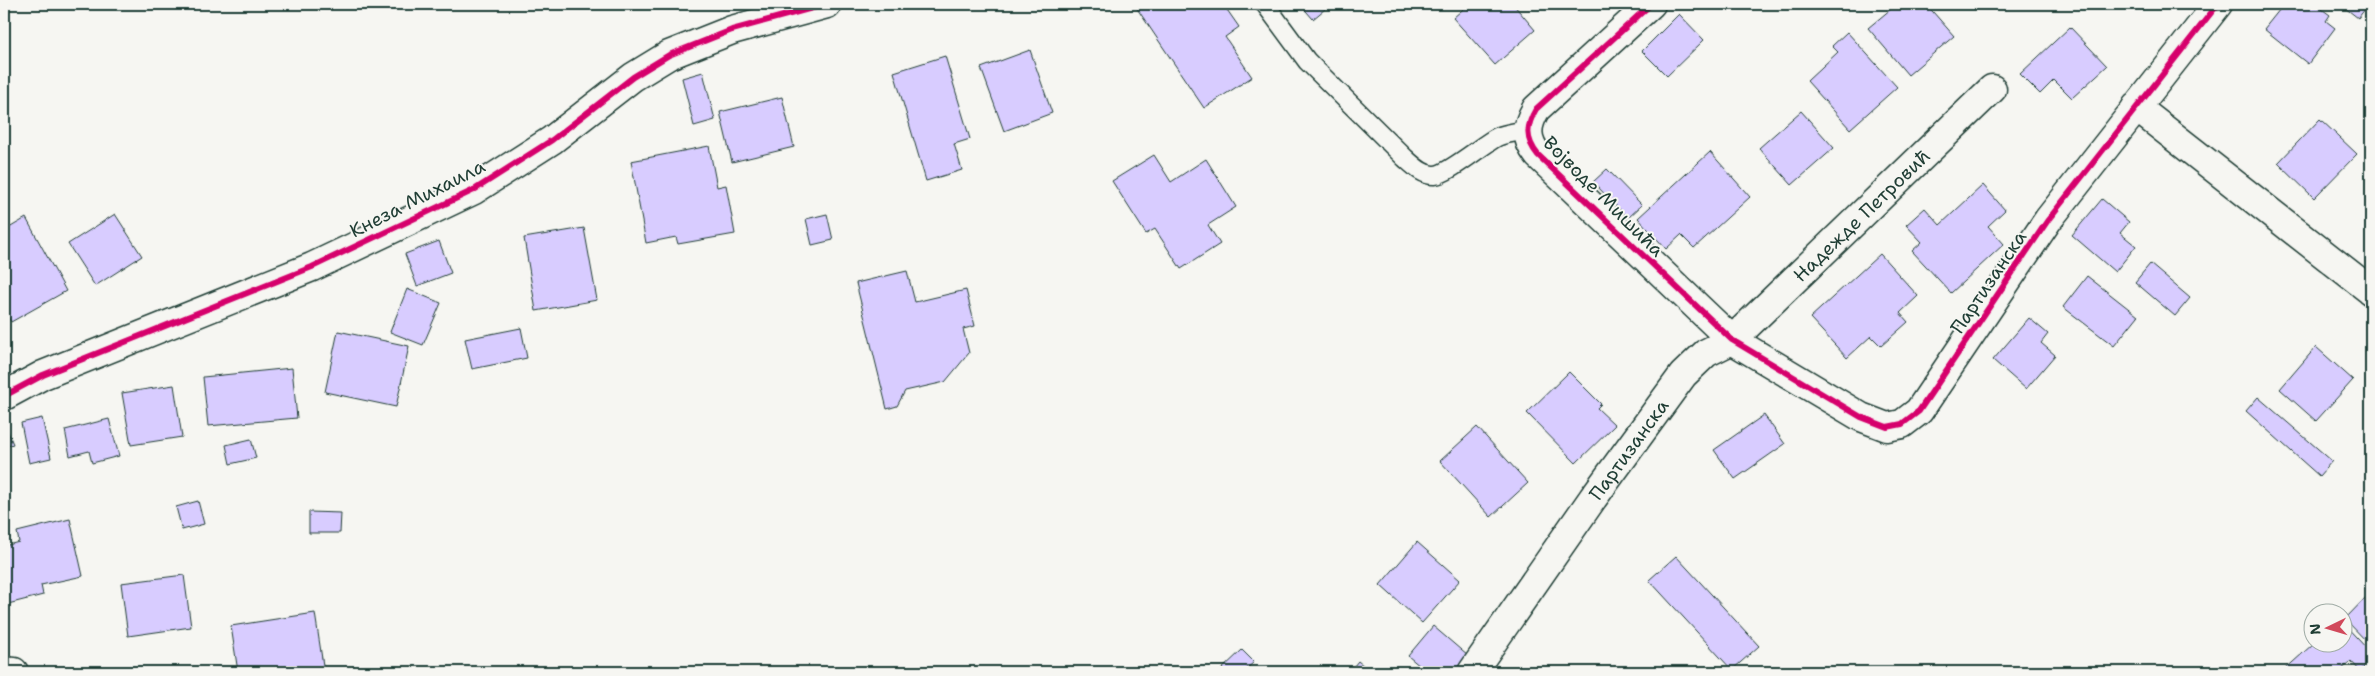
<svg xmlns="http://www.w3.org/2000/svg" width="2375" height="676" font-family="'Shantell Sans',sans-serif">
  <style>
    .building { fill: #d8ccff; stroke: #1f3d34 }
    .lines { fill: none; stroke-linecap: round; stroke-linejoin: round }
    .lane-casing { stroke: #1f3d34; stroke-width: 21 }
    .street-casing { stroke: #1f3d34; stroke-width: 31 }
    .lane { stroke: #f6f6f2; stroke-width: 18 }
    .street { stroke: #f6f6f2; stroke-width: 28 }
    .cycleway-casing { stroke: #f6f6f2; stroke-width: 9 }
    .cycleway { stroke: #d6006c; stroke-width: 6 }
    .labels { text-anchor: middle; stroke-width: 4; stroke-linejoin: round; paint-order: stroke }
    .street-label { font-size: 19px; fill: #1f3d34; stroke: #f6f6f2 }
  </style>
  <rect width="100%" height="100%" fill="#f6f6f2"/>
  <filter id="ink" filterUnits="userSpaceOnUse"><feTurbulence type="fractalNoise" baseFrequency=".02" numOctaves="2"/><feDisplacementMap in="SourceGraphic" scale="10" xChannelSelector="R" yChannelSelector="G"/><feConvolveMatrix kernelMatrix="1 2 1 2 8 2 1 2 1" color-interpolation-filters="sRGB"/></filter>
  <g filter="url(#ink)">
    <path class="building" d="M1134,4H1223L1239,27L1225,37L1252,77L1204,108Z
      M1300,4H1331L1313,19Z
      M1469,4H1513L1535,30L1495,65L1453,18Z
      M1897,4H1926L1954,36L1908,75L1868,28Z
      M2284,4H2315L2330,15L2326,21L2335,28L2308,64L2264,29Z
      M2340,4H2361L2366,8L2358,18Z
      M1679,14L1704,40L1667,76L1642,51Z
      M2070,27L2107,66L2072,98L2054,80L2040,94L2020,74Z
      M1847,32L1897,87L1850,129L1807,81L1838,52L1832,46Z
      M1030,50L1052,113L1004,131L981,68Z
      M945,56L970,139L954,144L962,170L926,181L894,72Z
      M703,72L715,120L694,126L682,78Z
      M782,97L794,147L732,162L720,112Z
      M1801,111L1834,148L1792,185L1759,148Z
      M2320,119L2357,154L2314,198L2278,163Z
      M709,146L717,187L726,185L735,234L678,244L676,237L646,243L631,161Z
      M1710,152L1750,197L1694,248L1681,235L1666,249L1638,218Z
      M1154,155L1171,182L1206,159L1236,207L1208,225L1220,244L1181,269L1155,229L1146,234L1112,181Z
      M1607,169L1642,205L1628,218L1593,182Z
      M1983,185L2005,210L1988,226L2004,244L1951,293L1912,251L1922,242L1906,225L1925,208L1940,225Z
      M2102,199L2129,222L2120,233L2136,246L2115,272L2072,235Z
      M115,214L142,256L95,286L68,244Z
      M827,214L833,240L812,245L806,219Z
      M26,218L66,291L11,322L4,310V231Z
      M584,228L597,300L536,311L524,238Z
      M439,241L451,273L417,286L405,254Z
      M1880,254L1918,296L1900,313L1908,322L1881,346L1871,336L1847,358L1810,318Z
      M2150,264L2190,298L2175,316L2135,282Z
      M907,271L915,302L966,290L975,326L963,329L969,353L945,382L905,391L897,406L887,409L856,283Z
      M2087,276L2138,316L2114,346L2063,307Z
      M407,289L441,303L423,345L390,332Z
      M2029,318L2048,334L2041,343L2055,355L2026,389L1993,360Z
      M521,328L527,358L472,369L465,339Z
      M338,331L409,346L396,407L325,392Z
      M2316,347L2353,380L2316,421L2280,389Z
      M292,368L297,418L208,426L203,377Z
      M1569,372L1601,404L1597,408L1615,425L1576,463L1527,413Z
      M174,385L182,437L131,445L122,393Z
      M2258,397L2332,461L2319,476L2246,411Z
      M1764,415L1785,444L1735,479L1714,450Z
      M42,418L51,458L29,463L21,423Z
      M109,419L119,456L92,463L89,451L70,456L65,430Z
      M4,422L13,444L4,447Z
      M1477,427L1528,483L1491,517L1440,461Z
      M251,439L256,458L230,464L226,445Z
      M198,501L204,524L182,530L176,507Z
      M309,512L341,513L340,533H309Z
      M70,519L83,576L41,585L43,595L4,605V546L19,542L17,532Z
      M1417,542L1460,580L1422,623L1380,585Z
      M1676,556L1759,646L1732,670L1649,580Z
      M184,575L191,627L128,636L121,583Z
      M2371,592V644L2370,645L2345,619Z
      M315,613L324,672H238L231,626Z
      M2342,622L2371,653V661L2360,671L2351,661L2339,672H2282L2313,644H2342Z
      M1433,626L1468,656L1454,672H1427L1408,656Z
      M1242,650L1254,662L1243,672H1223L1221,670Z
      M1358,661L1371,672H1349Z"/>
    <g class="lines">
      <defs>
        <path id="lane" d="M1265,4L1307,61L1405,158C1413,165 1423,176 1435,175C1448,174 1482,145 1497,137C1506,133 1518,132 1527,130"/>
        <g id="street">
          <path d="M1651,4L1536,109C1526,126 1525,139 1538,155L1732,340L1861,417L1887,427L1902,424L1919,411L2048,220L2218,4"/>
          <path d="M2136,107L2371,291"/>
          <path d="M4,396L43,375L312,267L474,190L552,140L633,77L669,55L732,30L827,4"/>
          <path d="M4,671L14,672"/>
          <path id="s1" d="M1472,672L1593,498L1683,375L1706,353L1732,340L1992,89"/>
        </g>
      </defs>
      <use href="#lane" class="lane-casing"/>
      <use href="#street" class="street-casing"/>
      <use href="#lane" class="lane"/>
      <use href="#street" class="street"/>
      <defs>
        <path id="cycleway" d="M1651,4L1536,109C1526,126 1525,139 1538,155L1732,340L1861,417L1887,427L1902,424L1919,411L2048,220L2218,4
          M4,396L43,375L312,267L474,190L552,140L633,77L669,55L732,30L827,4"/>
      </defs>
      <use href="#cycleway" class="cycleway-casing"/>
      <use href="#cycleway" class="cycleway"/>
    </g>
  </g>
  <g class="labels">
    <g class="street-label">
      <text transform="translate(1604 196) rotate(45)" y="7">Војводе Мишића</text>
      <text transform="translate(417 198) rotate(-27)" y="7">Кнеза Михаила</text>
      <text dy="7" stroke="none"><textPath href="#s1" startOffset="605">Надежде Петровић</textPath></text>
      <text transform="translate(1988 282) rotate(-56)" y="7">Партизанска</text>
      <text dy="7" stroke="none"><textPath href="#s1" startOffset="272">Партизанска</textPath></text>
    </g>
  </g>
  <rect width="2375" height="676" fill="none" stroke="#f6f6f2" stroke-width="20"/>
  <rect x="10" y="10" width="2355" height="656" fill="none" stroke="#1f3d34" stroke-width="2" filter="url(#ink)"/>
  <g transform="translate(2328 628) rotate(265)"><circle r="24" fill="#f6f6f2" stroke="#a0aca6"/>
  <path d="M0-4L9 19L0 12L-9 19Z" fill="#d1495b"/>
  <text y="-8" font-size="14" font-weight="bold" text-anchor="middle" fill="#1f3d34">N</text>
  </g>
</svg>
